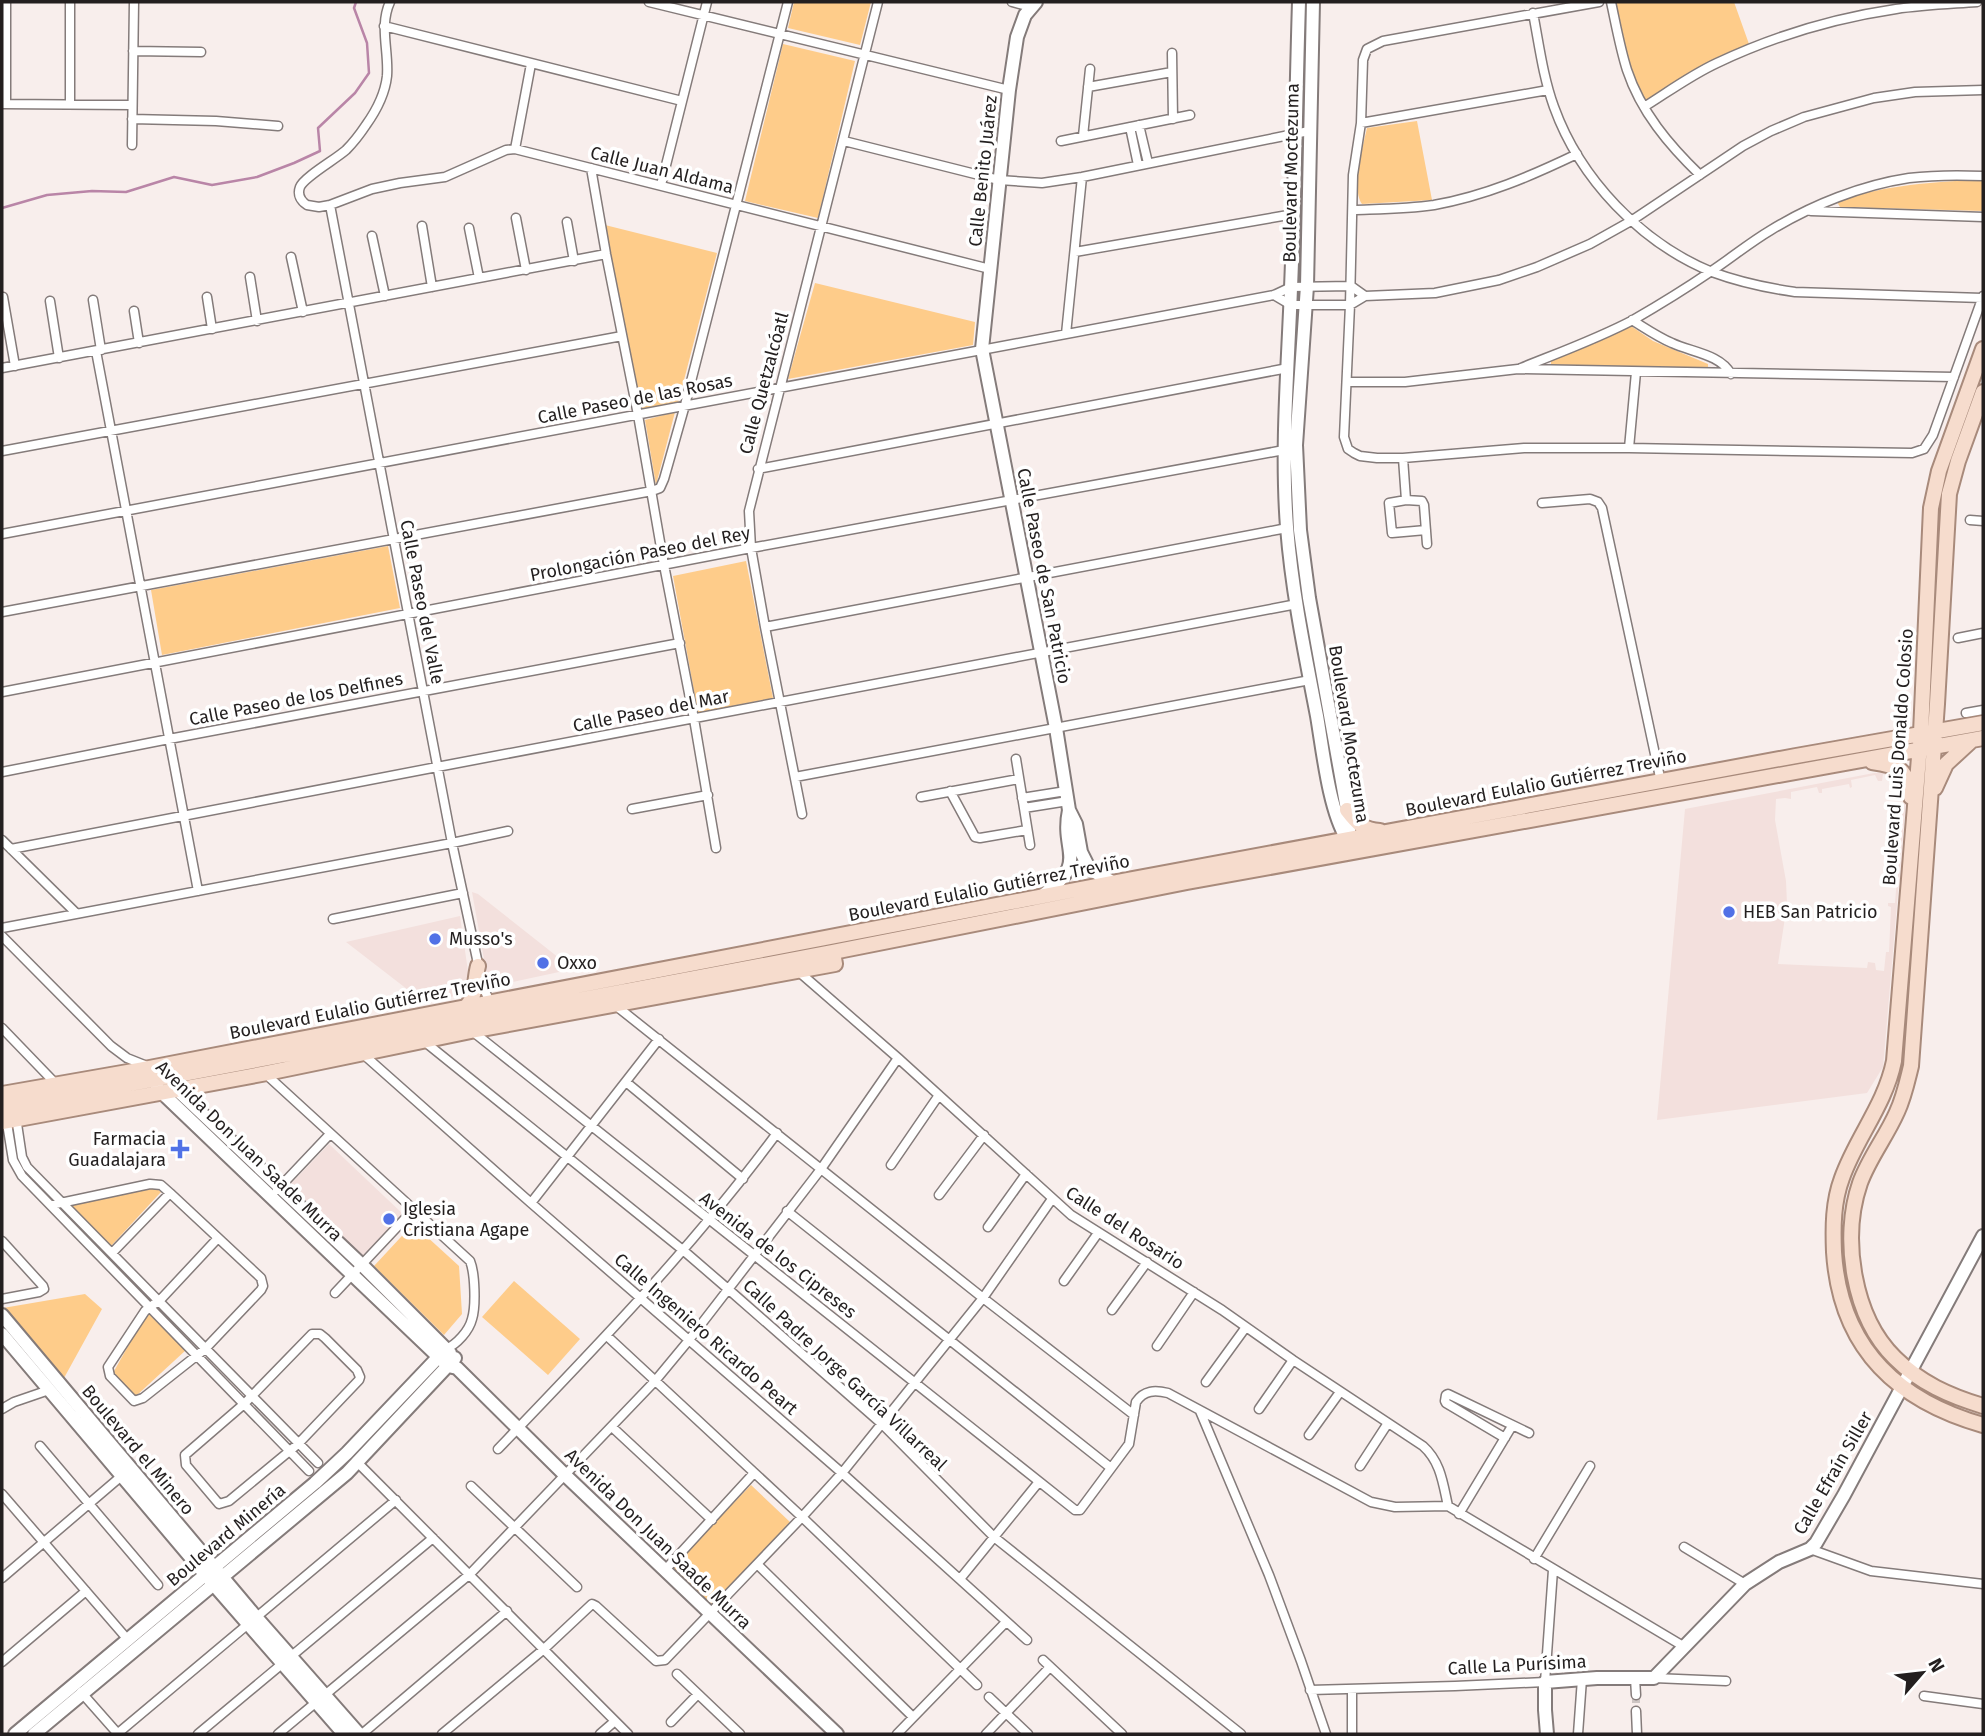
<svg xmlns="http://www.w3.org/2000/svg" width="1985" height="1736" font-family="'Fira Sans',sans-serif">
  <style>
    .built { fill: #f3e0dd; fill-rule: evenodd }
    .green { fill: #fecc8a }
    .lines { fill: none; stroke-linecap: round; stroke-linejoin: round }
    .stream { stroke: #b985a7; stroke-width: 2.5 }
    .street-tunnel { stroke: #cdc5c3; stroke-width: 8; stroke-dasharray: 8 4; stroke-linecap: butt }
    .street-casing { stroke: #847b7a; stroke-width: 11 }
    .secondary-casing { stroke: #847b7a; stroke-width: 16 }
    .primary-casing { stroke: #a88a7b; stroke-width: 18 }
    .street { stroke: #fff; stroke-width: 8 }
    .secondary { stroke: #fff; stroke-width: 12 }
    .primary { stroke: #f6dccd; stroke-width: 14 }
    .poi-dot { fill: #5171e6; stroke: #fff; stroke-width: 2.5 }
    .labels { text-anchor: middle; stroke-width: 7; stroke-linejoin: round; paint-order: stroke }
    .street-label { font-size: 18px; fill: #231f1f; stroke: #fff }
    .poi-label { font-size: 18px; fill: #231f1f; stroke: #fff; text-anchor: start }
  </style>
  <rect width="100%" height="100%" fill="#f8eeec"/>
  <path class="built" d="M1874,773H1888L1898,776L1902,780L1906,800L1883,1067L1867,1093L1657,1120L1685,809ZM1883,774L1892,777L1899,783L1903,792L1896,794V798H1903L1902,817H1895L1898,820L1895,862L1892,863L1891,877L1897,878L1895,903H1888V906L1891,907L1889,952H1886L1884,971L1876,970L1875,963L1868,962L1867,968L1778,964L1787,904L1786,881L1775,820L1776,799L1785,798L1791,799V792L1817,787L1819,793H1822V789L1849,784L1850,788L1852,787L1851,780L1875,775L1878,781H1882Z
    M472,892L478,894L573,969L489,987Z
    M460,916L471,992L425,1003L346,942Z
    M329,1144L404,1215L362,1260L287,1188Z"/>
  <path class="green" d="M794,2H871L860,45L788,28Z
    M1616,2H1734L1749,44L1695,70L1648,100L1645,99L1631,72Z
    M783,44L855,61L818,218L745,201Z
    M1417,121L1432,200L1362,204C1351,189 1363,146 1367,128Z
    M1969,180H1983V211L1840,207L1837,202C1878,186 1925,183 1969,180Z
    M605,225L717,253L678,403L641,409Z
    M815,283L975,322L973,345L788,379Z
    M1631,326L1653,341L1708,364V368L1551,365V360Z
    M675,412L656,485L645,420Z
    M388,546L400,608L162,655L151,590Z
    M746,561L773,698L698,713L673,576Z
    M156,1188L161,1192L111,1246L68,1205Z
    M413,1224L459,1266L462,1314L444,1335L374,1266Z
    M514,1281L580,1339L548,1375L482,1317Z
    M85,1294L102,1309L64,1378L3,1308Z
    M147,1312L186,1350L136,1396L113,1373Z
    M751,1485L790,1522L712,1606L672,1567Z"/>
  <g class="lines">
    <path class="stream" d="M2,208L47,195L92,191L126,192L174,177L212,185L257,177L294,163L320,151L318,128L355,93L369,73L367,43L354,8L356,2"/>
    <path class="street-tunnel" d="M1636,1695V1711"/>
    <defs>
      <path id="street" d="M390,2C379,26 389,51 387,76C385,94 376,111 366,125C360,134 353,143 346,150C336,159 304,177 300,187C297,195 301,201 307,205L319,207L330,205L372,189L400,183L445,177L506,150L515,149L990,269
        M649,2L1009,90
        M1012,2L1031,7
        M1599,2L1383,41L1367,49L1363,60L1361,123L1353,175L1350,305L1344,437L1348,449L1354,453L1360,456L1377,458H1403L1524,448H1629L1912,453L1924,449L1933,435L1983,296
        M1611,2C1616,25 1620,48 1627,70C1641,112 1669,145 1700,175
        M1533,13C1539,44 1543,77 1554,107C1580,179 1641,243 1712,272C1739,282 1767,288 1795,292L1982,298
        M384,26L682,101
        M133,51L201,52
        M1172,53L1173,119
        M1088,87L1172,72
        M2,104L132,105
        M6,104V2
        M70,104V2
        M1644,107C1668,92 1691,75 1717,63C1774,36 1835,18 1896,9C1923,5 1950,4 1977,2
        M132,119L216,121L278,126
        M1361,123L1548,90
        M1139,125L1148,163
        M1130,127L1138,165
        M1083,136L1090,69
        M844,141L999,180L1042,183L1082,177L1309,131
        M1061,141L1190,115
        M132,145L134,2
        M515,149L531,64
        M591,168L606,254L638,415L664,565L694,719L716,848
        M661,185L707,2
        M330,205L452,843L483,987L490,1002
        M1353,210C1380,209 1407,209 1434,205C1485,196 1531,176 1577,154
        M1811,211L1983,217
        M516,218L526,270
        M567,222L574,261
        M422,226L432,287
        M469,228L479,278
        M372,236L385,296
        M1075,252L1294,214
        M291,257L303,312
        M250,277L257,321
        M1274,295L1291,305H1350L1365,296L1435,293L1499,280L1537,267L1590,244L1631,221L1743,146L1771,131L1804,117L1874,98L1915,92L1983,90
        M3,297L15,366
        M207,297L212,329
        M93,300L101,350
        M50,301L59,358
        M134,311L139,343
        M1632,320C1645,328 1658,337 1672,343C1691,352 1720,354 1731,374
        M1066,334L1082,177
        M96,351L198,891
        M2,368L606,254
        M1521,368C1558,353 1597,339 1633,320C1659,305 1685,289 1710,272C1730,259 1749,243 1771,230C1812,205 1862,185 1909,178C1934,175 1959,175 1983,176
        M1347,382H1405L1518,369L1954,377
        M1629,448L1636,372
        M2,451L622,336
        M1403,458L1406,500
        M758,469L1288,368
        M1542,503L1590,499L1598,502L1602,508L1661,782
        M1970,520L1983,521
        M1426,530L1392,533L1389,503L1406,500L1422,501L1424,505L1427,544
        M2,534L1274,295L1291,287L1351,286L1365,296
        M2,612L652,491L660,488L664,479L685,405L788,2
        M765,627L1287,528
        M1958,638L1983,633
        M2,692L751,548L1284,450
        M1966,713L1983,710
        M1016,759L1030,845
        M2,772L169,739L680,643
        M795,777L1310,680
        M950,791L975,837L980,838L1027,830
        M921,797L1019,779
        M1022,798L1066,791
        M1024,808L1068,801
        M632,809L708,795
        M802,814L765,627L751,548L749,511L878,2
        M2,840L76,913
        M11,849L437,767L1297,604
        M333,919L463,893
        M2,928L452,843L508,831
        M2,936L111,1046L127,1058L147,1066
        M798,971L898,1058L1071,1215L1222,1310L1293,1360L1423,1446C1441,1462 1443,1484 1448,1506
        M615,1005L983,1298L1134,1415
        M2,1028L56,1084
        M472,1031L1075,1510H1080L1129,1444L1136,1402C1144,1390 1155,1390 1168,1393L1371,1502L1395,1507L1448,1506L1683,1646
        M425,1042L684,1251L728,1289L882,1424L994,1537L1241,1734
        M363,1054L531,1203L842,1473L1027,1640
        M266,1071L270,1078L470,1261C475,1273 476,1306 472,1319C469,1331 457,1344 446,1349
        M626,1082L743,1179
        M6,1117L13,1160L22,1176L309,1471
        M16,1117L22,1157L27,1167L318,1463
        M891,1165L939,1095
        M277,1190L330,1134
        M939,1195L984,1135
        M531,1203L659,1039
        M51,1205L150,1184L161,1185L170,1193L261,1278L263,1286L261,1290L205,1349L143,1398L134,1401L110,1376L108,1367L145,1311L162,1298L218,1238
        M787,1211L1111,1468
        M988,1227L1026,1174
        M2,1241L43,1286L44,1289L39,1292L2,1299
        M112,1253L170,1193
        M1064,1281L1098,1233
        M335,1293L414,1209
        M1112,1310L1147,1262
        M312,1334H320L325,1338L357,1370L360,1377L359,1380L298,1444L229,1501L219,1504L186,1465L185,1455L244,1404Z
        M607,1336L802,1517L977,1685
        M1157,1346L1194,1292
        M1206,1382L1246,1327
        M2,1409L14,1402L49,1390
        M1259,1409L1293,1360
        M1200,1411L1269,1575L1301,1661L1326,1734
        M612,1427L712,1520
        M1309,1435L1340,1392
        M1505,1438L1446,1403L1445,1401L1446,1395L1448,1394L1529,1433
        M40,1446L158,1585
        M498,1449C596,1347 693,1247 777,1133
        M356,1461L628,1734
        M1360,1466L1388,1423
        M471,1486L577,1587
        M2,1494L129,1641
        M1459,1514L1512,1426
        M1684,1547L1745,1584
        M1810,1549L1871,1571L1983,1584
        M1534,1559L1590,1466
        M757,1564L913,1717
        M665,1570L754,1473
        M2,1578L125,1473
        M960,1579L1038,1483
        M1043,1660L1122,1734
        M2,1662L86,1591
        M677,1674L740,1734
        M1635,1678L1636,1695
        M1654,1678L1726,1681
        M1310,1690L1455,1686L1545,1682L1553,1570
        M81,1692L118,1734
        M1924,1696L1983,1704
        M989,1697L1028,1734
        M1636,1711L1637,1734
        M671,1722L698,1694
        M117,1734L396,1500
        M198,1734L433,1538
        M278,1734L470,1574L655,1381L689,1340L821,1169L898,1058
        M362,1734L507,1611
        M442,1734L544,1649L592,1604L596,1606L656,1661L665,1660L802,1517L842,1473L983,1298L1052,1199
        M600,1734L615,1721
        M897,1734L1006,1622
        M986,1734L1050,1667
        M1352,1734V1689
        M1578,1734L1582,1679"/>
      <path id="secondary" d="M1036,2L1025,15L1017,37L1009,90L982,349L1056,728L1069,810L1076,824L1081,852L1088,866L1093,871L1114,883
        M1299,2C1296,97 1295,193 1291,288C1288,368 1281,448 1287,527C1292,591 1305,654 1317,716C1323,751 1329,810 1347,839
        M1313,2L1307,286L1296,445L1300,530L1309,598L1350,826L1347,839
        M1043,895C1090,861 1060,853 1069,810
        M173,1086L362,1265L450,1353
        M157,1088L448,1366L457,1368L565,1475L837,1734
        M2,1315L256,1617L359,1734
        M2,1334L214,1585L344,1734
        M15,1734L315,1483L347,1453L446,1349
        M34,1734L347,1473L455,1358
        M1547,1734L1545,1710V1682L1597,1678H1654L1745,1584L1779,1562L1810,1549L1816,1543L1844,1495L1983,1236"/>
      <path id="primary" d="M1983,349L1939,471L1931,508L1921,733L1894,1061C1885,1105 1856,1138 1842,1178C1833,1202 1833,1227 1834,1252C1840,1346 1895,1400 1983,1425
        M1983,392L1958,461L1949,494L1937,704L1911,1066C1907,1082 1904,1097 1897,1112C1886,1137 1869,1158 1860,1183C1841,1238 1853,1317 1895,1358C1920,1383 1950,1396 1983,1406
        M1872,762C1899,766 1907,768 1911,797
        M1935,788L1946,764L1971,741
        M1347,810C1357,823 1363,830 1380,831
        M466,1007C477,995 474,981 478,966
        M2,1094L139,1070L1127,880L1796,756L1983,723
        M2,1108L833,952L1187,882L1983,738
        M2,1122L267,1073L471,1031L835,964L833,952"/>
    </defs>
    <use href="#street" class="street-casing"/>
    <use href="#secondary" class="secondary-casing"/>
    <use href="#primary" class="primary-casing"/>
    <use href="#street" class="street"/>
    <use href="#secondary" class="secondary"/>
    <use href="#primary" class="primary"/>
  </g>
  <g class="poi-dot">
    <circle cx="1729" cy="912" r="7"/>
    <circle cx="435" cy="939" r="7"/>
    <circle cx="543" cy="963" r="7"/>
    <path d="M176.5 1138.5h7v7h7v7h-7v7h-7v-7h-7v-7h7z"/>
    <circle cx="389" cy="1219" r="7"/>
  </g>
  <g class="labels">
    <g class="street-label">
      <text transform="translate(662 170) rotate(14)" y="6">Calle Juan Aldama</text>
      <text transform="translate(983 171) rotate(-84)" y="6">Calle Benito Juárez</text>
      <text transform="translate(1291 173) rotate(-89)" y="6">Boulevard Moctezuma</text>
      <text transform="translate(764 383) rotate(-75)" y="6">Calle Quetzalcóatl</text>
      <text transform="translate(635 399) rotate(-11)" y="6">Calle Paseo de las Rosas</text>
      <text transform="translate(640 554) rotate(-11)" y="6">Prolongación Paseo del Rey</text>
      <text transform="translate(1044 576) rotate(79)" y="6">Calle Paseo de San Patricio</text>
      <text transform="translate(422 602) rotate(79)" y="6">Calle Paseo del Valle</text>
      <text transform="translate(296 699) rotate(-11)" y="6">Calle Paseo de los Delfines</text>
      <text transform="translate(651 711) rotate(-11)" y="6">Calle Paseo del Mar</text>
      <text transform="translate(1349 734) rotate(81)" y="6">Boulevard Moctezuma</text>
      <text transform="translate(1898 757) rotate(-86)" y="6">Boulevard Luis Donaldo Colosio</text>
      <text transform="translate(1546 783) rotate(-11)" y="6">Boulevard Eulalio Gutiérrez Treviño</text>
      <text transform="translate(989 888) rotate(-11)" y="6">Boulevard Eulalio Gutiérrez Treviño</text>
      <text transform="translate(370 1006) rotate(-11)" y="6">Boulevard Eulalio Gutiérrez Treviño</text>
      <text transform="translate(249 1151) rotate(44)" y="6">Avenida Don Juan Saade Murra</text>
      <text transform="translate(1125 1228) rotate(33)" y="6">Calle del Rosario</text>
      <text transform="translate(778 1255) rotate(38)" y="6">Avenida de los Cipreses</text>
      <text transform="translate(706 1334) rotate(41)" y="6">Calle Ingeniero Ricardo Peart</text>
      <text transform="translate(845 1375) rotate(43)" y="6">Calle Padre Jorge García Villarreal</text>
      <text transform="translate(138 1450) rotate(50)" y="6">Boulevard el Minero</text>
      <text transform="translate(1833 1473) rotate(-60)" y="6">Calle Efraín Siller</text>
      <text transform="translate(226 1535) rotate(-40)" y="6">Boulevard Minería</text>
      <text transform="translate(658 1539) rotate(44)" y="6">Avenida Don Juan Saade Murra</text>
      <text transform="translate(1517 1665) rotate(-3)" y="6">Calle La Purísima</text>
    </g>
    <g class="poi-label">
      <text x="1743" y="918">HEB San Patricio</text>
      <text x="449" y="945">Musso's</text>
      <text x="557" y="969">Oxxo</text>
      <text x="166" y="1145" text-anchor="end">Farmacia<tspan x="166" dy="21">Guadalajara</tspan></text>
      <text x="403" y="1215">Iglesia<tspan x="403" dy="21">Cristiana Agape</tspan></text>
    </g>
  </g>
  <rect width="1985" height="1736" fill="none" stroke="#231f1f" stroke-width="7"/>
  <g transform="translate(1922 1673) rotate(62)" stroke="#ffffff" stroke-width="5" paint-order="stroke">
  <path d="M0-5L12 26L0 18L-12 26Z" fill="#231f1f"/>
  <text y="-10" font-size="19" font-weight="bold" text-anchor="middle" fill="#231f1f">N</text>
  </g>
</svg>
